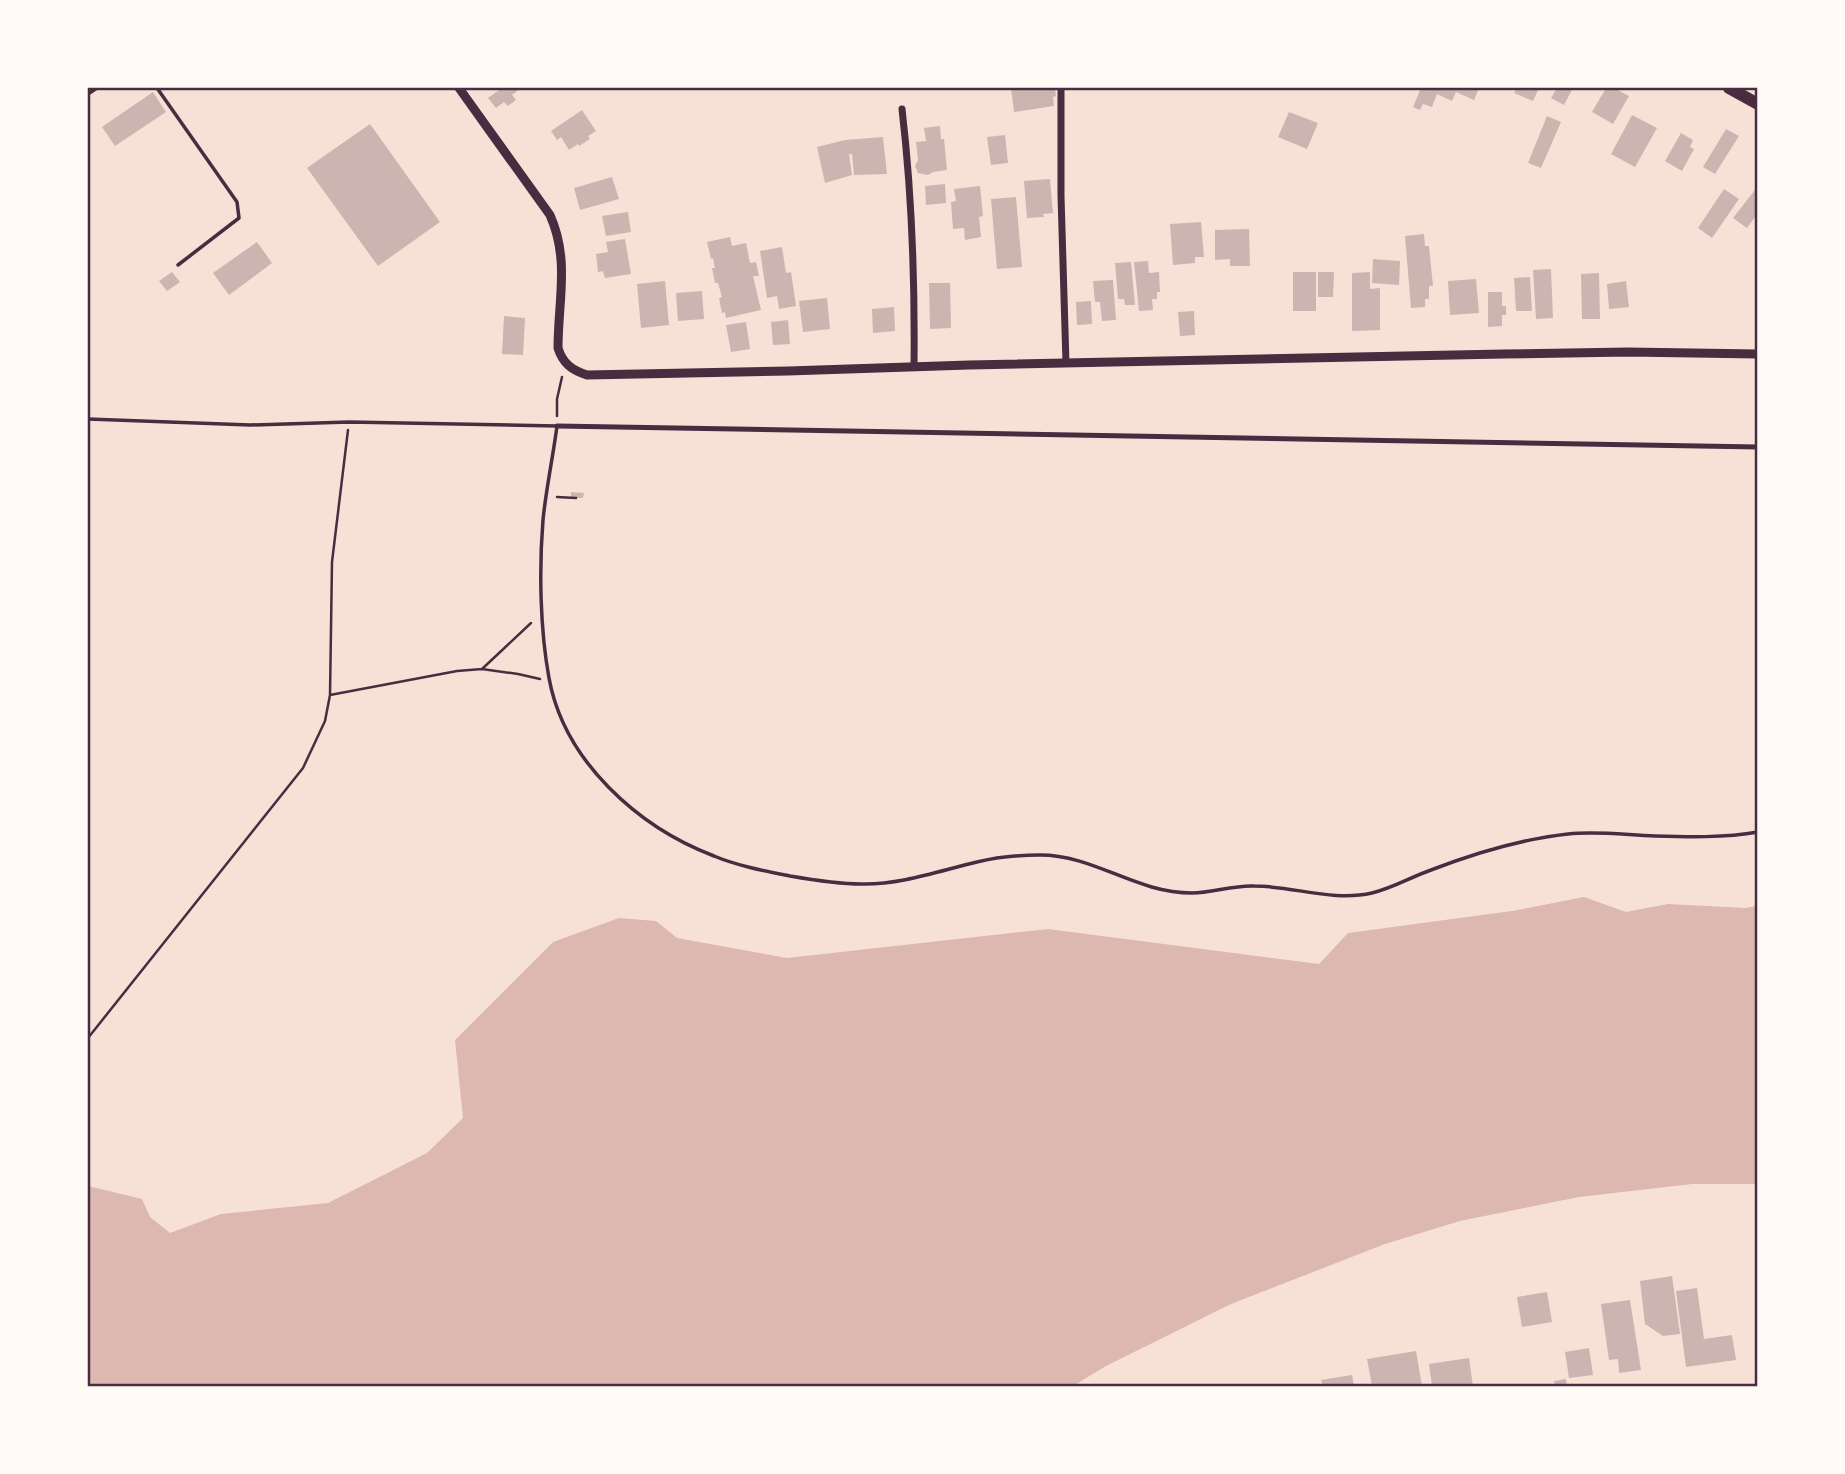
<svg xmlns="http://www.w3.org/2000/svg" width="1845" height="1474" font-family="Roboto,sans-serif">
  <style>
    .water { fill: #dcb8b0 }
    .building { fill: #ccb4b1 }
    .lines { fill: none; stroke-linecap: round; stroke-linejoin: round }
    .path { stroke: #4a2c40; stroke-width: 2.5 }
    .service { stroke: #4a2c40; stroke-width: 3.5 }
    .pedestrian { stroke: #4a2c40; stroke-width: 5 }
    .minor { stroke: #4a2c40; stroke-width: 7 }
    .tertiary { stroke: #4a2c40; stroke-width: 9 }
    .primary { stroke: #4a2c40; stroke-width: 12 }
    .neatline { fill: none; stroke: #4a2c40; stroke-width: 2.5 }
  </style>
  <rect width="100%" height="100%" fill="#f7e1d7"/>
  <path class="water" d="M1584,897L1626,912L1668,904L1745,908L1757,906V1184H1692L1579,1197L1460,1221L1385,1244L1231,1304L1106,1366L1073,1386H88V1186L142,1199L150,1217L170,1233L221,1214L328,1203L427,1153L463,1118L455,1040L553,942L619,918L656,921L677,938L787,958L1048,929L1319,964L1348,933L1512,911Z"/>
  <path class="building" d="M502,88H519L520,89L512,95L516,100L508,106L504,102L496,108L488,98Z
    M1011,88H1055L1056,96L1053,97L1054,106L1014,112Z
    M1421,88H1479L1474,100L1456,92L1452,101L1437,94L1432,107L1423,104L1420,110L1413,107Z
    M1517,88H1539L1533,101L1514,93Z
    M1557,88H1573L1564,105L1551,98Z
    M1606,88H1614L1629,96L1613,124L1592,112Z
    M153,92L166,112L115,146L102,127Z
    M582,110L596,131L588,136L590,139L579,146L578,144L569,150L561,137L557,140L551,131Z
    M1289,112L1318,123L1307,149L1278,137Z
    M1632,115L1657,128L1635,167L1611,154Z
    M1547,116L1561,122L1541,168L1528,163Z
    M370,124L440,222L378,266L307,168Z
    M940,126L941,139H944L947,170L933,172L928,175L918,173L915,166L918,160L916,142L926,141L924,128Z
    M1726,129L1739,136L1715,174L1703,167Z
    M1681,133L1693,140L1690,147L1694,149L1682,171L1665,161Z
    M1005,135L1008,163L991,165L987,137Z
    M883,137L887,174L854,175L852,154H849L852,175L825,183L817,147L845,140Z
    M612,177L619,199L580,210L574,188Z
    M1050,179L1053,213L1043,214L1044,217L1027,218L1024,181Z
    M945,184L946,203L926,205L925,186Z
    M980,186L983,216L979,217L981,237L965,240L964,228L953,229L951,202L956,201L954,189Z
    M1758,186V213L1747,228L1733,218Z
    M1724,189L1739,199L1712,238L1698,228Z
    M1016,197L1022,267L997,269L991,199Z
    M628,212L631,232L606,236L602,216Z
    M1201,222L1204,257H1195V263L1173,265L1170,224Z
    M1249,229L1250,266H1230V259L1215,260V230Z
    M1424,234L1425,246H1429L1433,286H1429V299H1425V307L1411,308L1405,236Z
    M730,237L732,246L746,243L750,263L756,262L759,276H753L761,310L726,318L725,312L722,313L719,298L722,297L718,283H715L712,268H715L713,258L711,259L707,242Z
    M625,239L631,274L605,278L603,271L598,272L596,254L608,252L606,242Z
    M257,242L272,263L229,295L213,273Z
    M782,247L786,273L791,272L796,306L779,309L777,296L767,298L760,251Z
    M1373,259L1400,261L1399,285L1372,283Z
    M1148,261L1149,273L1159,272L1160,292H1157V299H1152L1153,310L1139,311L1134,262Z
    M1131,262L1135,305H1125L1124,299H1118L1115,263Z
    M1551,269L1553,318L1536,319L1533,270Z
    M172,272L180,282L167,291L159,281Z
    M1293,272H1316V311H1293Z
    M1318,272H1334L1333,297H1318Z
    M1370,272V289L1380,288V330L1352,331V273Z
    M1599,273L1600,319H1582L1581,274Z
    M1530,277L1532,311H1516L1514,278Z
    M1476,279L1479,313L1450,315L1448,281Z
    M1113,280L1116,320L1102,321L1100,302H1095L1093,281Z
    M665,281L669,325L641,328L637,284Z
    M1626,281L1629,307L1609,309L1607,284Z
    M929,283H950L951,328L930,329Z
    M702,291L704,319L678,321L676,293Z
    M1488,292H1502V306H1506V315H1502V326L1488,327Z
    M827,298L830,329L803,332L799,301Z
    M1091,301L1092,324L1077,325L1076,302Z
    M894,307L895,331L873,333L872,309Z
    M1194,311L1195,335L1180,336L1178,312Z
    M504,316L525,318L523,355L502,354Z
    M788,320L790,344L773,345L771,322Z
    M746,322L750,349L731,352L726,325Z
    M571,492L584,493L583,498H571Z
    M1672,1276L1680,1334L1663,1336L1645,1324L1640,1281Z
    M1697,1288L1704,1339L1732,1335L1736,1360L1686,1367L1676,1291Z
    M1547,1292L1552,1322L1522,1327L1517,1297Z
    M1630,1300L1641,1370L1619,1373L1618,1359L1609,1360L1601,1304Z
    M1589,1348L1593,1375L1569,1378L1565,1352Z
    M1416,1351L1422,1386H1372L1367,1359Z
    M1469,1358L1473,1386H1432L1429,1364Z
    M1352,1375L1354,1386H1323L1321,1380Z
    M1566,1379L1567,1386H1555L1554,1381Z"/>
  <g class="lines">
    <path class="path" d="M557,416V399L562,377
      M557,497L576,498
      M482,669L531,623
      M330,695L457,671L482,669L518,674L540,679
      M88,1038L303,768L325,721L330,695L332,562L348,430"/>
    <path class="service" d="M157,88L237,202L239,218L178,265
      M88,94L97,88
      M88,419L250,425L349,422L557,426C553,457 546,489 543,520C539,569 540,629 549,678C564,761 638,827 714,856C738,866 765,871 790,876C813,880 837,884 861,884C900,885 939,871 977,862C997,857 1019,855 1040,855C1095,855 1135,893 1192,893C1212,893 1233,885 1254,886C1293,886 1333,902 1372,893C1393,888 1411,877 1431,870C1475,853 1521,839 1568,834C1597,831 1626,835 1655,836C1688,837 1724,838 1758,832"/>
    <path class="pedestrian" d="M557,426L1758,447"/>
    <path class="minor" d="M1061,88V196L1066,363
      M902,109C912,195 915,280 914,367"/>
    <path class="tertiary" d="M459,88L550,215C570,260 558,301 558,348C563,364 572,370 587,375L788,371L969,365L1503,354L1628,352L1758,354"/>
    <path class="primary" d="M1729,88L1758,104"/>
  </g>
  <rect width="1845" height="1474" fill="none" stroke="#fffaf5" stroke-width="178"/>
  <rect x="89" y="89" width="1667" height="1296" class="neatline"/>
</svg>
